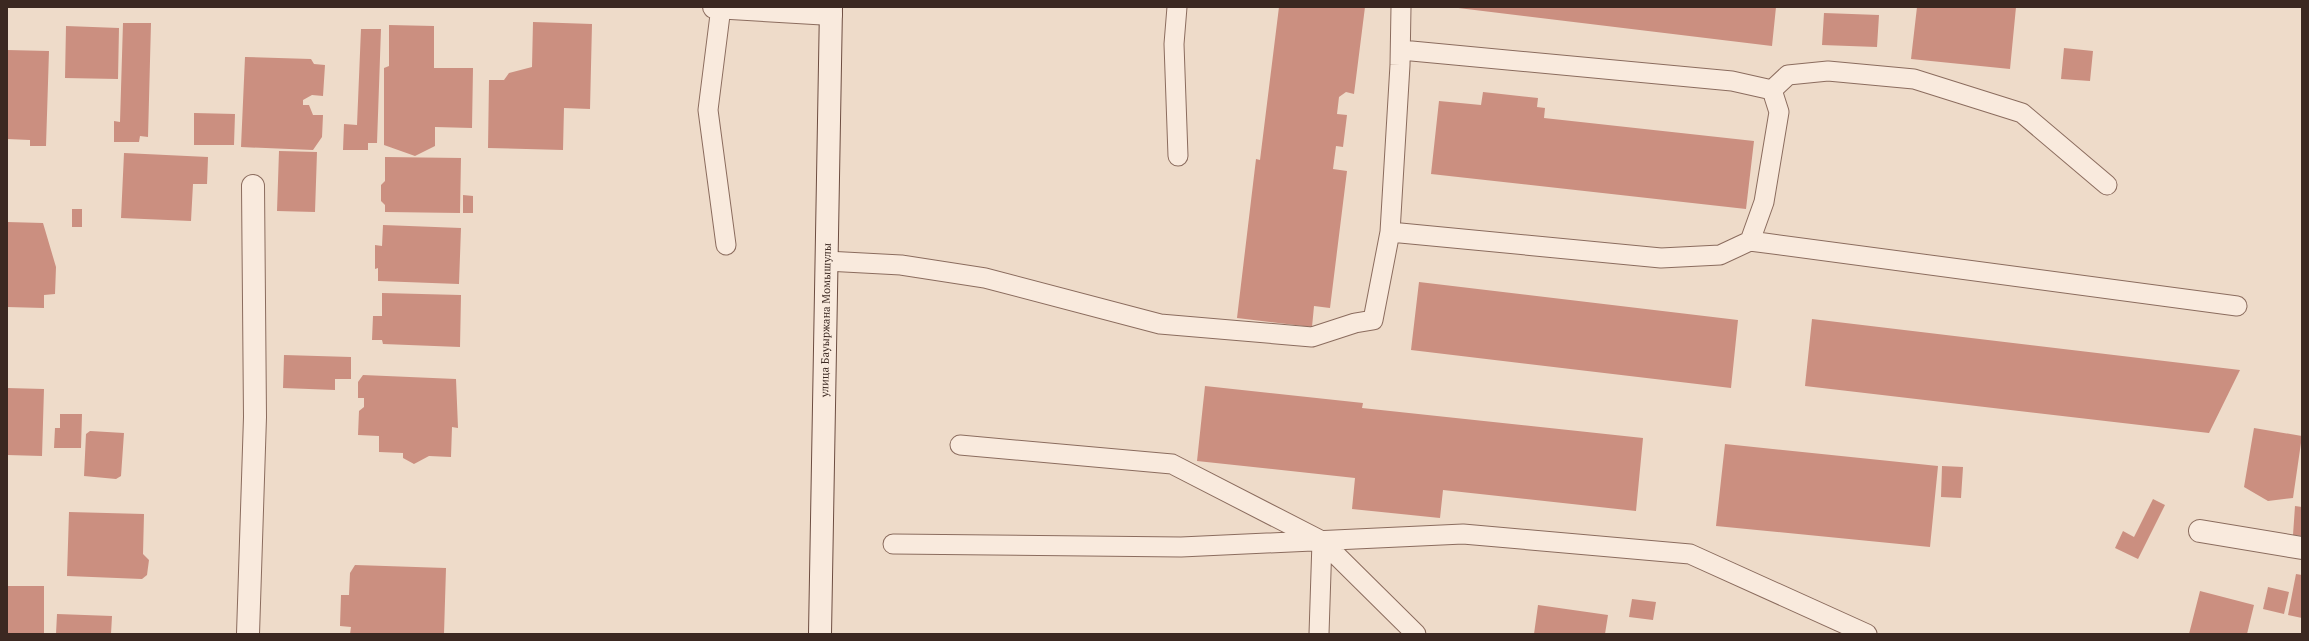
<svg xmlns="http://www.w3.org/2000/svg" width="2309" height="641" font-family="'PT Serif',serif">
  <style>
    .building { fill: #cb8f80 }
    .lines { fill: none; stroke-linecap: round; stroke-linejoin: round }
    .lane-casing { stroke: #8b6c5e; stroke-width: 21 }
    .street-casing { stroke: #8b6c5e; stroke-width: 24 }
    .secondary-casing { stroke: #6d4d41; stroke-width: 24 }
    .lane { stroke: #f9eadd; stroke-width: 19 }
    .street { stroke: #f9eadd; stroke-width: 22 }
    .secondary { stroke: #f9eadd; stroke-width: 22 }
    .labels { text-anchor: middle; stroke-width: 3; stroke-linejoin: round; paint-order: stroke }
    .street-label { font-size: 11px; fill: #3b2821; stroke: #f6e7d9 }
  </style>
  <rect width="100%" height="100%" fill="#eedbc9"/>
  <path class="building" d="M1279,7H1365L1354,94L1346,92L1339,97L1337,114L1347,115L1343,147L1336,146L1333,169L1347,171L1330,308L1314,306L1312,327L1237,318L1256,159L1260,160Z
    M1450,7H1776L1772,46Z
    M1917,7H2016L2010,69L1911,59Z
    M1824,13L1879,15L1877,47L1822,45Z
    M533,22L592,24L590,109L564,108L563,150L488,148L489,80H504L509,73L532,67Z
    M123,23H151L148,137L140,136L139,142H114V121L120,122Z
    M389,25L434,26V68H473L472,128L435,127V146L415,156L384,145V68L389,66Z
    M66,26L119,28L118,79L65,78Z
    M361,29H381L377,143H368V150H343L344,124L357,125Z
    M2064,48L2093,51L2090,81L2061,79Z
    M7,50L49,51L46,146H30V140L7,139Z
    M245,57L311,59L314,64L325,65L323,96L312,95L303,100V105H309L313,115H323L322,137L313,150L241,147Z
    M1483,92L1538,98L1537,107L1545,108L1544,118L1754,141L1746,209L1431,174L1439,101L1481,105Z
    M194,113L235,114L234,145H194Z
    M279,151L317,152L315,212L277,211Z
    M124,153L208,157L207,184H193L191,221L121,218Z
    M385,157L461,158L460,213L385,212V205L381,201V185L385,181Z
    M463,195L473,196V213H463Z
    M72,209H82V227H72Z
    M7,222L43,223L56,267L55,294L44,295V308L7,307Z
    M383,225L461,228L459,284L378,281V268L375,269V245L382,246Z
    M1419,282L1738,320L1731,388L1411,350Z
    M382,293L461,295L460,347L383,344L382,340H372L373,316H382Z
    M1812,319L2240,370L2209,433L1805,386Z
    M284,355L351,357V379H335V390L283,388Z
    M363,375L456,379L458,428L452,427L451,457L429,456L414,464L403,458V453L379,452V436L358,435L359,411L364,407V398H358V382Z
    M1205,386L1363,403L1362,408L1643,438L1636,511L1443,490L1440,518L1352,509L1355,478L1197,461Z
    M7,388L44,389L42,456L7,455Z
    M60,414H82L81,448H54L55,428H60Z
    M2254,428L2302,436L2293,498L2268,501L2244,487Z
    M90,431L124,433L121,476L116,479L84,476L86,434Z
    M1725,444L1938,466L1930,547L1716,526Z
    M1942,466L1963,467L1961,498L1941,497Z
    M2153,499L2165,505L2138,559L2115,548L2123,531L2134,537Z
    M2295,506L2302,507V536L2293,535Z
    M69,512L144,514L143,554L149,560L147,575L142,579L67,576Z
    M355,565L446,568L444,634H350L351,627L340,626L341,595H349L350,573Z
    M2296,574L2302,575V618L2288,615Z
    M7,586H44V634H7Z
    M2268,587L2289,592L2284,614L2263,609Z
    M2200,591L2254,605L2247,634H2189Z
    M1632,599L1656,602L1653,620L1629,617Z
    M1538,605L1608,615L1605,634H1534Z
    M57,614L112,616L111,634H56Z"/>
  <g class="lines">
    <defs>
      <path id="lane" d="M721,7L708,110L726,245
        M1177,7L1174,44L1178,156
        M1401,50L1732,81L1772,90
        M1772,90L1788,75L1828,71L1914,79L2022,113L2107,185
        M1390,232L1661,258L1720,255L1750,241L1764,202L1779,112L1772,90
        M1750,241L2237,306
        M826,261L901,265L985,278L1160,324L1312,337L1355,323L1373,320L1390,232L1400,65L1401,7
        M960,445L1172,464L1322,541L1416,634
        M893,544L1181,547L1463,534L1690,554L1867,634
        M1319,634L1322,541"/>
      <path id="street" d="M714,7L831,14
        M2200,531L2302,548
        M248,634L255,417L253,186"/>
      <g id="secondary">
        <path id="s1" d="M820,634L831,7"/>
      </g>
    </defs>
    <use href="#lane" class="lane-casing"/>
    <use href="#street" class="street-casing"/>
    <use href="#secondary" class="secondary-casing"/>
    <use href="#lane" class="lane"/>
    <use href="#street" class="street"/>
    <use href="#secondary" class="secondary"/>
  </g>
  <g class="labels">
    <g class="street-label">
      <text dy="4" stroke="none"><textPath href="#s1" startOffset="314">улица Бауыржана Момышулы</textPath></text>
    </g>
  </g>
  <rect width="2309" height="641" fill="none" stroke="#3b2821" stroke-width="16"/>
</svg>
